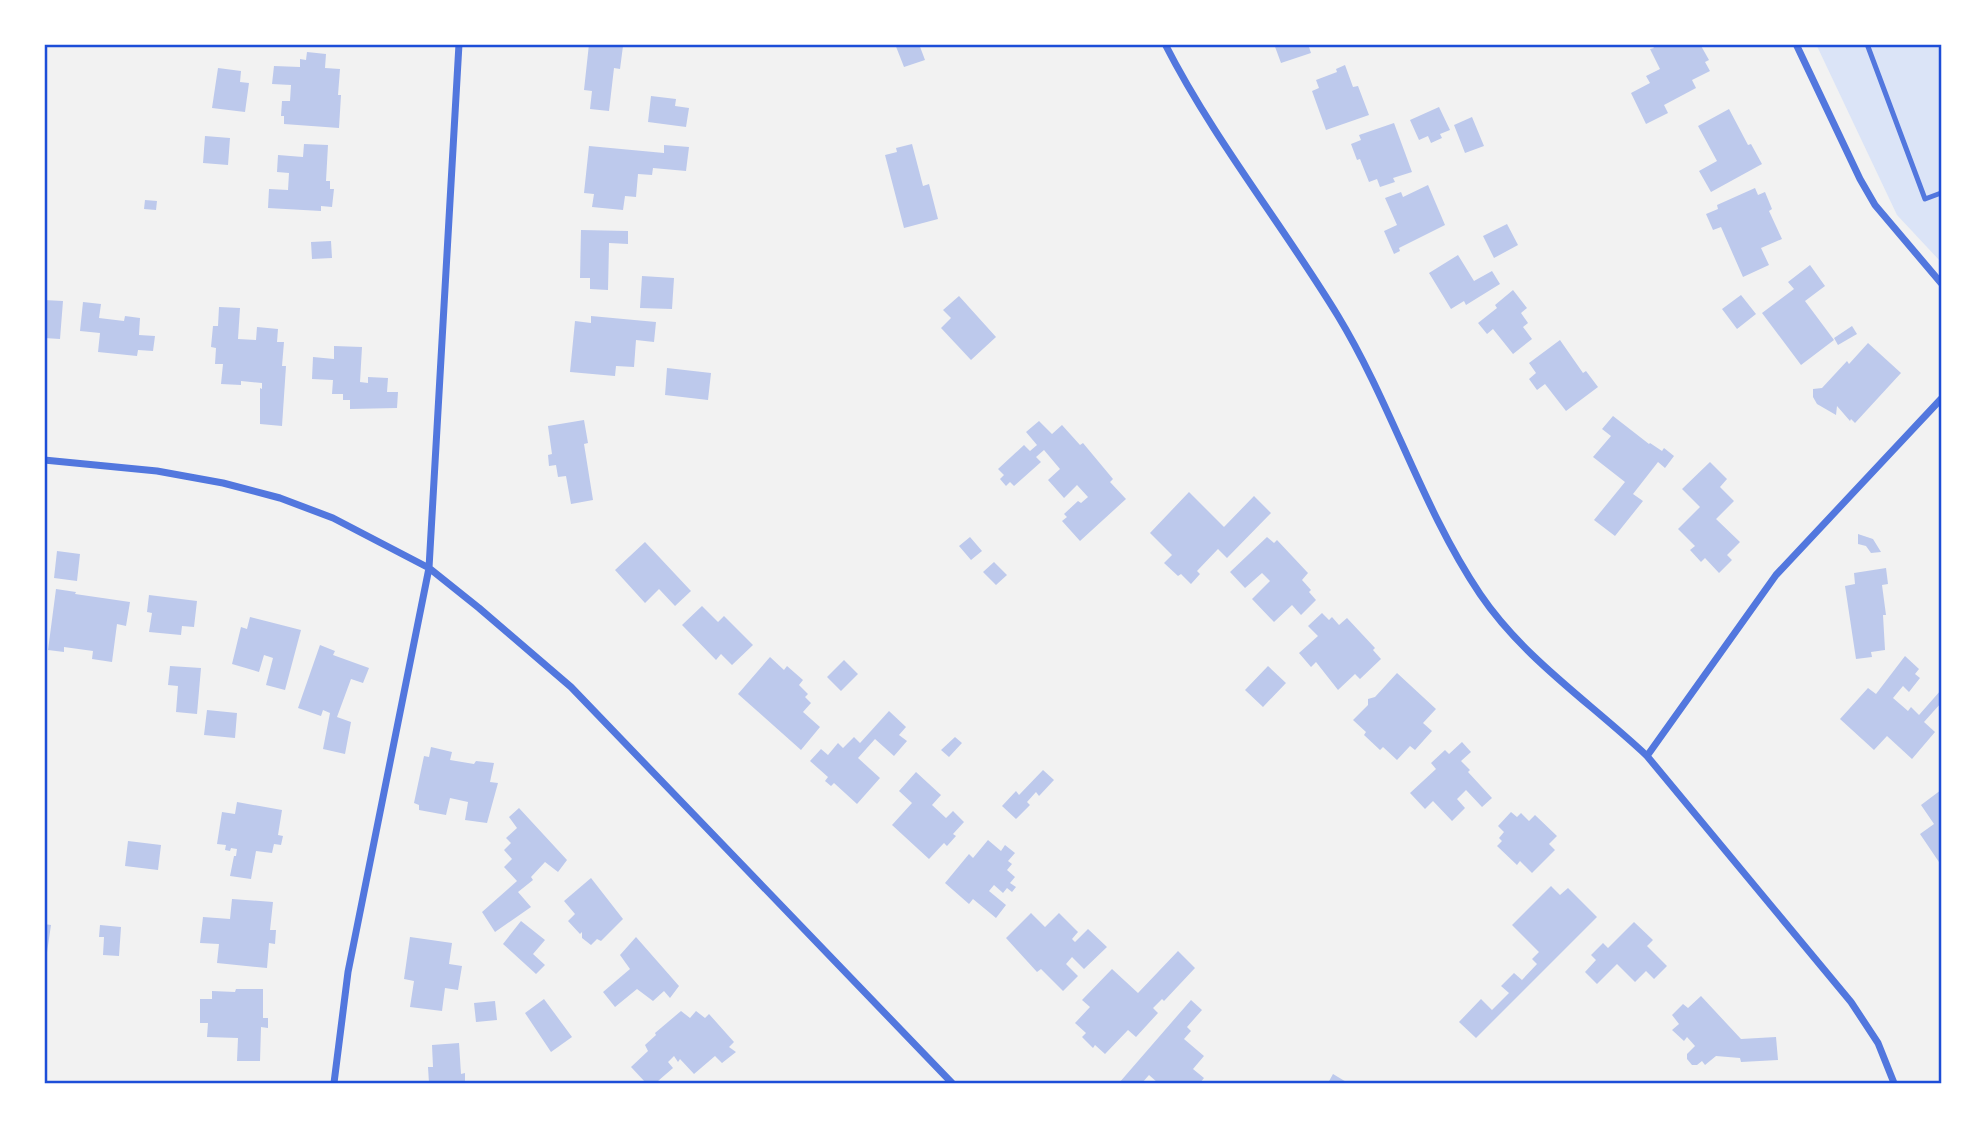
<svg xmlns="http://www.w3.org/2000/svg" width="1985" height="1127" font-family="'DejaVu Sans',sans-serif">
  <style>
    .green { fill: #dbe4f7 }
    .building { fill: #bdc9ec }
    .lines { fill: none; stroke-linecap: round; stroke-linejoin: round }
    .service { stroke: #5277de; stroke-width: 5 }
    .minor { stroke: #5277de; stroke-width: 7 }
    .neatline { fill: none; stroke: #1d4ed8; stroke-width: 2.5 }
  </style>
  <rect width="100%" height="100%" fill="#f2f2f2"/>
  <path class="green" d="M1816,44H1941V262L1897,215Z"/>
  <path class="building" d="M589,44L623,46L620,69L614,68L609,111L590,109L592,91L584,90Z
    M895,44H919L925,60L904,67Z
    M1274,44H1308L1311,53L1281,63Z
    M1651,44H1700L1709,60L1705,62L1710,71L1692,80L1696,88L1664,105L1668,113L1646,124L1631,93L1650,83L1646,76L1660,69L1650,49L1654,48Z
    M307,52L326,54L325,68L340,69L338,95H341L339,128L284,124V116H281L282,101H290L291,85L272,84L274,66L300,67V59L306,60Z
    M1345,65L1353,87L1358,86L1369,115L1326,130L1312,91L1319,88L1316,80L1337,72L1336,69Z
    M218,68L241,71L240,82L249,83L245,112L212,108Z
    M651,96L676,99L675,106L689,108L686,127L648,122Z
    M1439,107L1450,130L1440,134L1442,138L1431,143L1428,136L1419,140L1410,120Z
    M1729,109L1748,145L1751,144L1762,164L1711,192L1699,171L1717,161L1698,126Z
    M1472,117L1484,146L1465,153L1454,125Z
    M1394,123L1412,172L1393,178L1395,182L1380,187L1377,179L1369,182L1360,159L1357,160L1351,144L1361,140L1359,135Z
    M205,136L230,138L228,165L203,163Z
    M304,144L328,145L326,181H330V189H334L332,207L321,206V211L268,208L269,189L288,190L289,173L277,172L278,155L303,157Z
    M912,144L923,186L929,184L938,219L904,228L885,155L897,152L896,148Z
    M664,145L689,147L686,171L653,168L652,175L638,174L636,197L625,196L623,210L592,207L594,194L584,193L589,146L664,153Z
    M1428,185L1445,225L1399,248L1400,251L1394,254L1384,231L1397,225L1385,198L1401,192L1403,197Z
    M1755,188L1758,195L1765,192L1772,209L1769,211L1782,239L1761,248L1769,265L1743,277L1721,227L1713,230L1706,214L1718,209L1717,205Z
    M145,200L157,201L156,210L144,209Z
    M1507,224L1518,245L1494,258L1483,236Z
    M581,230L628,231V244L609,243L608,290L590,289V278H580Z
    M331,241L332,258L312,259L311,242Z
    M1458,255L1474,281L1492,271L1500,284L1466,305L1464,301L1451,309L1429,273Z
    M1810,265L1825,286L1805,301L1834,340L1801,365L1762,313L1794,289L1788,282Z
    M642,276L674,278L672,309L640,308Z
    M1513,290L1527,308L1521,313L1528,323L1523,327L1532,339L1513,354L1493,329L1487,334L1478,323L1497,308L1495,305Z
    M1741,295L1756,314L1737,329L1722,309Z
    M959,296L996,337L971,360L941,328L951,318L943,310Z
    M44,300L63,301L60,339L44,338Z
    M83,302L101,304L99,318L124,321L125,316L140,318L139,335L155,336L153,351L138,350L137,356L98,352L100,333L80,331Z
    M219,307L240,308L238,339L256,340L257,327L278,329L277,342H284L282,366H286L282,426L260,424V388L262,389V383L241,381V385L221,384L223,364H215L216,348L211,347L213,326H218Z
    M591,316L656,322L654,342L636,340L634,367L616,366L615,376L570,372L575,321L591,323Z
    M1852,326L1857,334L1838,345L1834,338Z
    M1560,340L1583,373L1586,371L1598,387L1566,411L1545,384L1537,390L1529,379L1536,373L1529,363Z
    M1868,343L1901,373L1855,423L1851,419L1850,421L1837,406L1836,415L1817,404L1813,397V389L1822,388L1847,361L1849,364Z
    M334,346L362,347L360,382L368,383V377L388,378L387,392H398L397,408L350,409V400H343V394H332L333,380L312,379L313,357L334,359Z
    M667,368L711,373L708,400L665,395Z
    M1613,416L1649,444L1650,443L1662,451L1664,448L1674,456L1665,468L1658,462L1633,494L1643,501L1615,536L1594,520L1625,482L1593,457L1611,436L1602,429Z
    M584,420L588,443L584,444L593,500L571,504L566,476L558,477L556,465L549,466L548,455L552,454L548,426Z
    M1039,421L1052,434L1062,425L1080,445L1083,443L1113,479L1110,482L1126,499L1080,541L1062,521L1067,517L1064,514L1078,501L1081,503L1088,497L1077,485L1064,498L1048,480L1060,469L1044,450L1036,457L1041,462L1014,486L1010,482L1006,486L1000,479L1004,475L998,469L1024,445L1030,451L1037,445L1026,432Z
    M1710,462L1727,479L1720,487L1734,501L1716,519L1740,542L1727,555L1732,560L1719,573L1705,558L1701,562L1690,550L1695,546L1678,529L1700,507L1682,489Z
    M1189,492L1224,527L1254,496L1271,513L1227,558L1218,549L1197,571L1200,574L1191,584L1181,574L1178,576L1164,563L1172,555L1150,533Z
    M1858,534L1873,539L1881,552L1871,553L1866,546L1858,544Z
    M970,537L982,551L971,560L959,546Z
    M1267,537L1274,543L1277,540L1308,573L1302,580L1311,590L1309,592L1316,600L1301,615L1292,605L1274,622L1252,599L1270,581L1262,573L1245,588L1230,572Z
    M645,542L691,591L675,606L659,589L645,603L615,570Z
    M57,551L80,554L77,581L54,578Z
    M994,562L1007,575L996,585L983,572Z
    M1886,568L1888,584L1882,585L1886,615H1883L1885,650L1871,652L1872,657L1856,659L1845,586L1855,584L1854,573Z
    M56,589L76,592L75,594L130,602L126,626L117,624L112,662L92,659L93,651L64,647V652L48,650Z
    M149,595L197,601L194,627L182,626L181,635L149,632L152,613L147,612Z
    M702,606L718,622L724,616L753,645L732,665L721,654L716,660L682,625Z
    M1322,613L1329,620L1332,617L1339,625L1347,618L1375,648L1373,650L1381,659L1360,679L1355,674L1338,690L1316,662L1311,667L1299,653L1318,636L1308,626Z
    M250,617L301,630L285,690L266,685L273,658L264,655L259,672L232,664L241,627L247,629Z
    M320,645L335,651L333,655L369,668L363,683L351,679L337,717L351,722L345,754L323,749L330,713L323,710L321,716L298,708Z
    M1905,656L1919,669L1915,674L1920,678L1909,692L1903,686L1893,698L1908,711L1911,707L1919,715L1941,690V703L1924,722L1935,732L1912,759L1887,736L1874,750L1840,719L1868,688L1876,694Z
    M770,657L784,670L787,666L803,680L799,685L808,694L805,697L811,703L803,712L820,727L801,750L738,694Z
    M844,660L858,674L841,691L827,677Z
    M170,666L201,668L197,714L176,712L178,686L168,685Z
    M1268,666L1286,683L1263,707L1245,690Z
    M1397,673L1436,709L1423,723L1432,731L1415,750L1410,746L1397,760L1383,747L1380,750L1364,735L1366,732L1353,720L1368,705V699L1375,697Z
    M207,710L237,713L235,738L204,735Z
    M889,711L906,727L899,735L907,741L894,756L875,739L858,758L880,778L857,804L834,783L831,786L825,781L828,777L810,761L821,749L828,755L838,743L843,748L854,737L860,743Z
    M955,737L962,743L949,757L941,750Z
    M1462,742L1471,752L1461,761L1470,770L1468,772L1492,798L1482,807L1466,790L1457,799L1465,808L1452,821L1433,801L1425,809L1410,793L1436,769L1431,763L1445,750L1449,754Z
    M431,747L452,752L450,760L474,764L476,761L494,763L490,782L498,783L487,823L465,820L468,802L450,798L446,815L419,810V805L414,803L424,756L429,757Z
    M1043,770L1054,780L1039,796L1036,792L1027,802L1030,805L1016,819L1002,806L1016,791L1019,795Z
    M916,772L941,795L932,805L946,818L953,811L964,822L953,834L956,836L947,846L944,843L929,859L892,825L912,803L899,791Z
    M1941,790V865L1920,834L1934,824L1921,805Z
    M237,802L282,810L278,835L283,836L281,845L274,844L272,853L256,851L251,879L230,876L234,856H236L237,849L231,848L230,851L225,850L226,845L217,844L222,812L235,814Z
    M519,808L567,860L558,872L545,862L531,877L533,880L518,892L531,907L495,932L482,912L517,881L504,867L512,859L504,850L511,843L506,838L517,828L509,817Z
    M1511,812L1517,817L1521,813L1529,821L1535,815L1557,836L1549,844L1555,850L1532,873L1520,861L1517,865L1497,846L1502,841L1499,838L1504,832L1498,826Z
    M988,840L1001,851L1005,845L1015,853L1008,861L1012,864L1007,870L1015,877L1010,883L1016,887L1012,892L1007,888L1003,893L994,885L989,891L1006,905L996,918L973,899L969,904L945,883L969,854L973,858Z
    M128,841L161,845L158,870L125,866Z
    M591,878L623,919L601,941L597,939L591,945L582,938V932L580,934L568,921L575,914L564,901Z
    M1551,886L1560,895L1568,888L1597,917L1476,1038L1459,1022L1481,999L1492,1010L1509,993L1501,986L1514,973L1522,980L1537,964L1532,959L1539,952L1512,925Z
    M232,899L273,902L270,930H276L275,944L269,943L267,968L217,963L219,944L200,943L203,917L230,919Z
    M1031,913L1045,927L1059,913L1078,932L1072,939L1075,942L1088,929L1107,947L1084,969L1072,957L1066,964L1078,976L1063,991L1041,969L1037,972L1006,938Z
    M521,921L545,940L533,954L545,965L536,974L503,944Z
    M1634,922L1653,940L1647,946L1667,966L1654,979L1646,971L1635,982L1617,964L1597,984L1585,972L1596,960L1591,955L1603,943L1608,948Z
    M44,924L51,925L45,966H44Z
    M100,925L121,927L119,956L103,955L104,937H99Z
    M410,937L452,943L449,964L462,966L458,990L445,988L442,1011L410,1007L414,981L404,979Z
    M636,937L679,986L670,998L664,991L653,1001L637,989L615,1007L603,992L630,969L620,955Z
    M1178,951L1195,968L1164,1001L1162,999L1153,1008L1158,1013L1136,1037L1128,1030L1105,1054L1095,1045L1093,1048L1082,1037L1086,1033L1075,1023L1090,1007L1082,1000L1112,969L1138,993Z
    M236,989H263V1018H268V1028L261,1027L260,1061H237L238,1038L207,1037L208,1023H200V999H212V991L235,992Z
    M1701,996L1741,1039L1776,1037L1778,1060L1741,1062L1740,1058L1716,1056L1705,1065L1702,1061L1697,1065H1692L1687,1059V1054L1695,1046L1687,1037L1684,1041L1672,1030L1679,1024L1672,1015L1683,1004L1688,1008Z
    M544,999L572,1037L551,1052L525,1013Z
    M1191,1000L1202,1010L1187,1027L1191,1031L1184,1039L1204,1056L1193,1069L1204,1078L1200,1083H1158L1149,1075L1142,1083H1119Z
    M495,1001L497,1020L476,1022L474,1003Z
    M681,1011L690,1018L696,1011L705,1018L709,1014L734,1042L729,1047L736,1052L722,1063L715,1056L694,1074L680,1059L678,1062L674,1056L668,1062L673,1068L658,1081L646,1083L631,1067L648,1051L645,1045L656,1035L655,1033Z
    M459,1043L461,1074L465,1073V1083H429L428,1067H433L432,1045Z
    M1333,1074L1348,1083H1328Z"/>
  <g class="lines">
    <path class="service" d="M1867,44L1925,199L1941,193"/>
    <path class="minor" d="M1165,44C1214,140 1282,224 1338,316C1392,405 1422,508 1480,594C1524,659 1591,703 1647,756L1851,1002L1878,1043L1894,1083
      M1796,44L1860,179L1875,205L1941,283
      M44,460L157,471L223,483L280,498L333,518L429,568L479,608L571,687L952,1083
      M1647,756L1776,575L1941,399
      M334,1083L348,972L429,568L459,44"/>
  </g>
  <rect width="1985" height="1127" fill="none" stroke="#ffffff" stroke-width="91"/>
  <rect x="46" y="46" width="1894" height="1036" class="neatline"/>
</svg>
